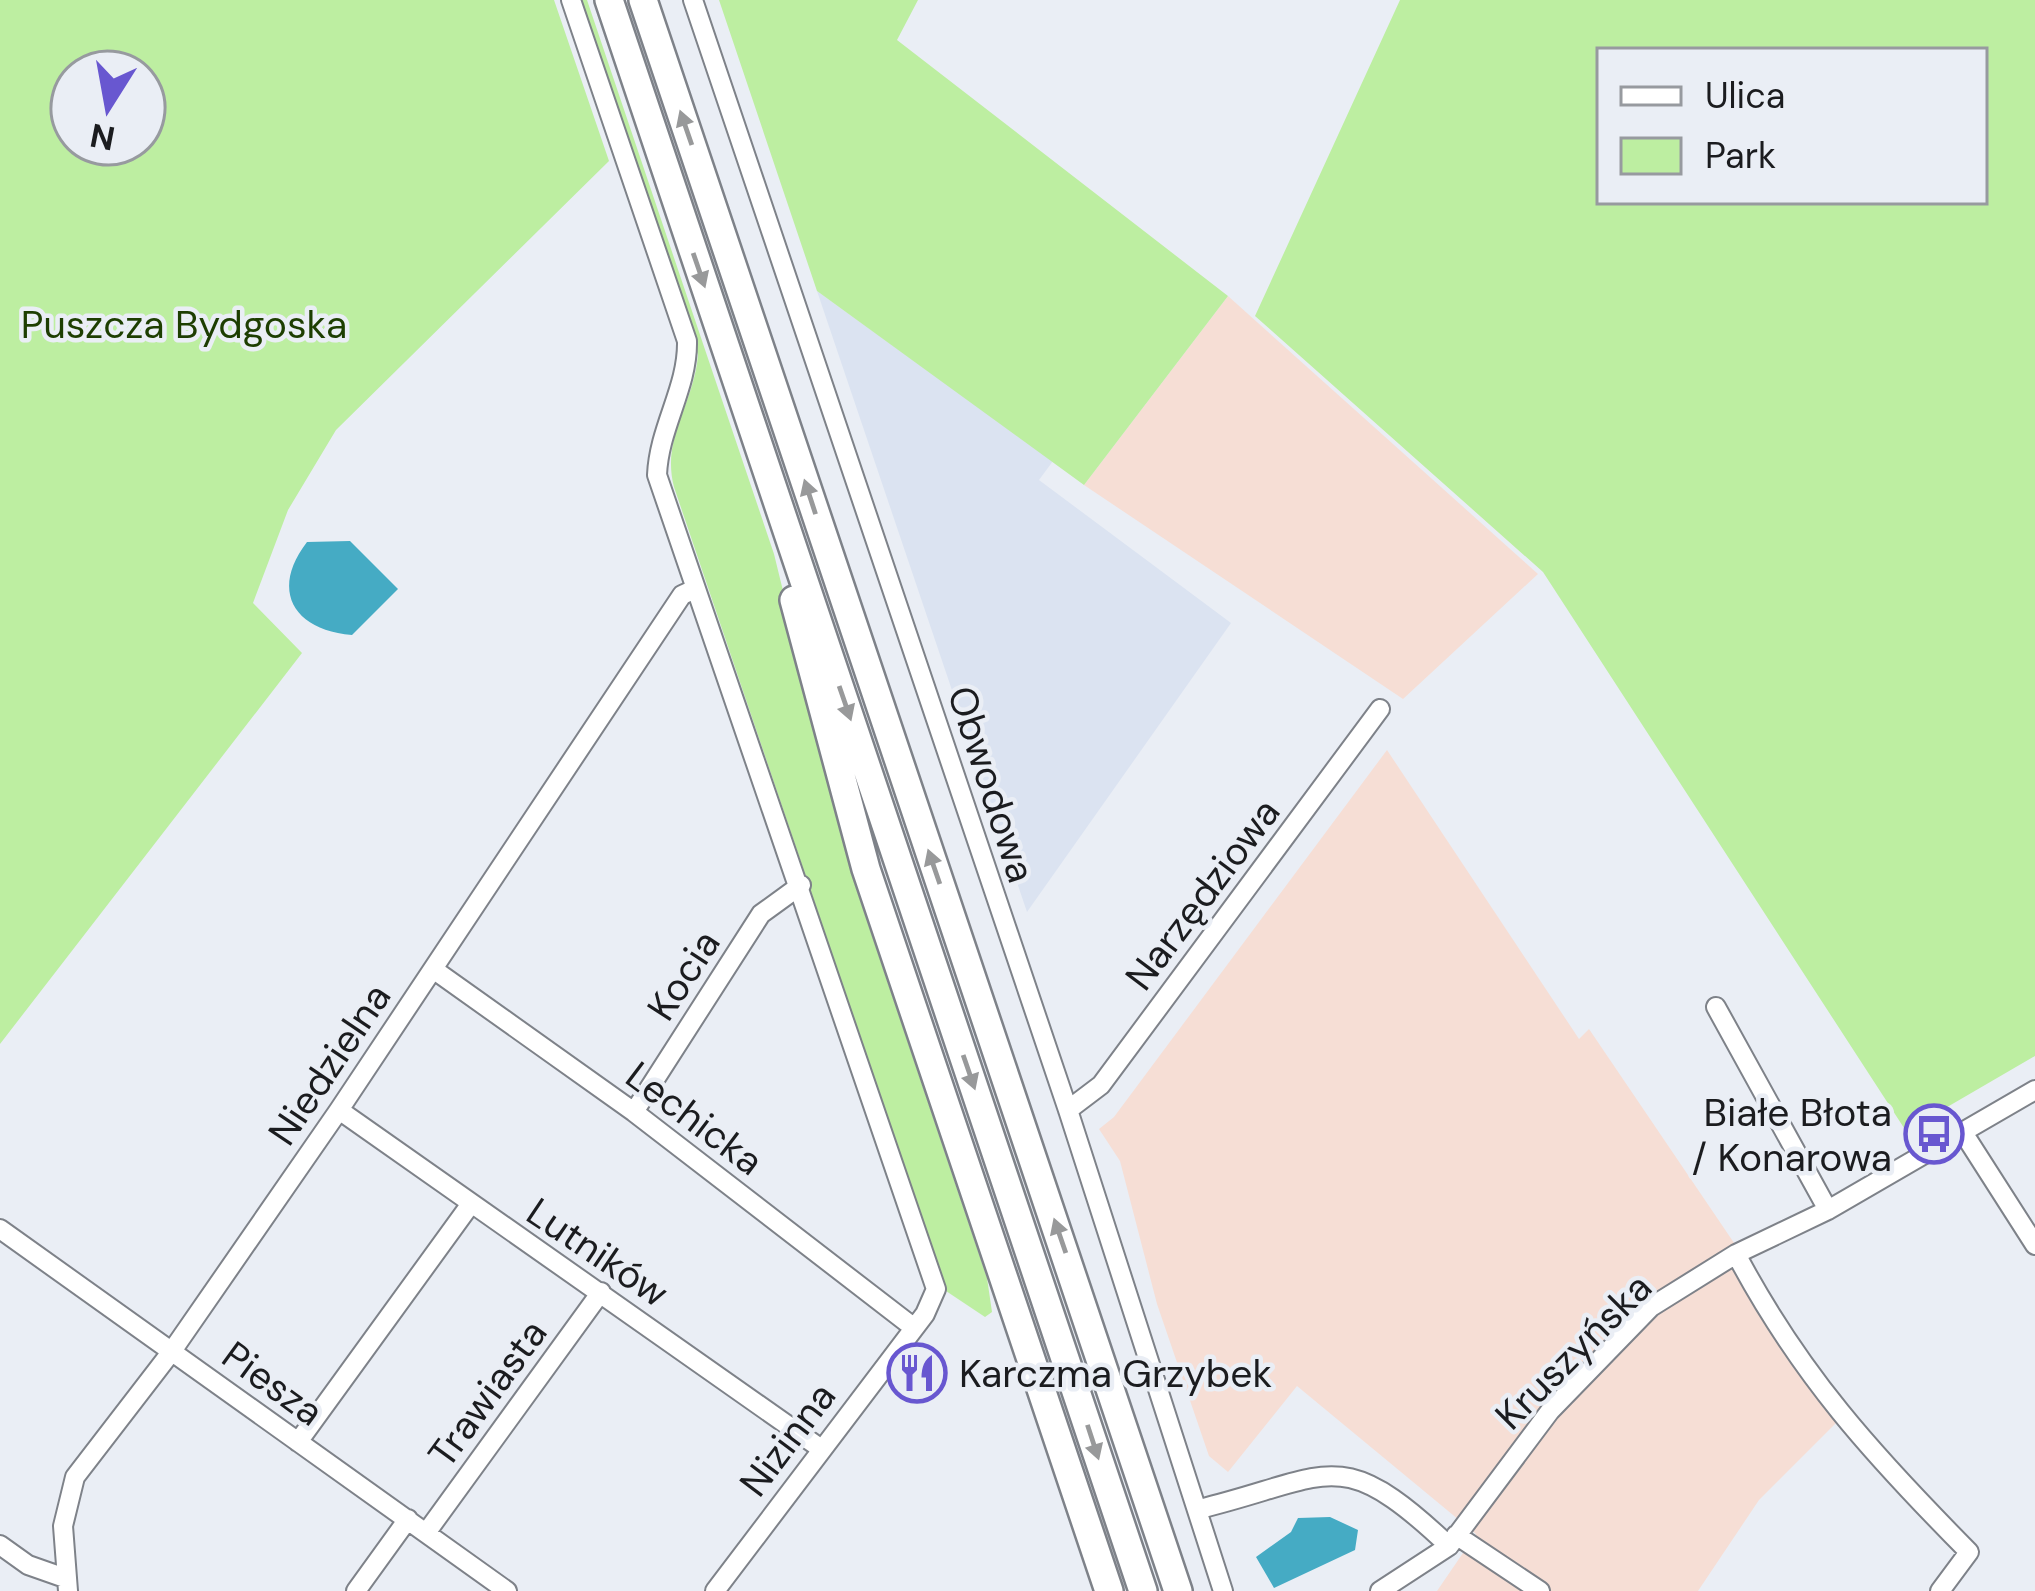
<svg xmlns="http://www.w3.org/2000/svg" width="2035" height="1591" font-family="'DM Sans',sans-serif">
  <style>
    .built { fill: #dbe3f1 }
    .industrial { fill: #f6ded5 }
    .green { fill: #bdeea1; fill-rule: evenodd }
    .water { fill: #45abc4 }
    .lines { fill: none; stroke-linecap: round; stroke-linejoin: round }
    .minor-casing { stroke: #7e8289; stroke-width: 22 }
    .highway-casing { stroke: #7e8289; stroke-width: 32 }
    .minor { stroke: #fff; stroke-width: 18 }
    .highway { stroke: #fff; stroke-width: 27 }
    .oneway { fill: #98999a }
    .labels { text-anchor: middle; stroke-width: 9; stroke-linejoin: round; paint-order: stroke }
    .park-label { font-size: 39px; fill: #1d3e01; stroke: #eaeef5 }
    .street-label { font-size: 39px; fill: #1b1c1f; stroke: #eaeef5 }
    .poi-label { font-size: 39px; fill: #1b1c1f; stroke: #eaeef5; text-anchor: end }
  </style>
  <rect width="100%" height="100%" fill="#eaeef5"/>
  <path class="built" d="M817,291L1053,461L1039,480L1231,623L1027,912Z"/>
  <path class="industrial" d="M1228,296L1538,574L1403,699L1084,485Z
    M1387,750L1579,1039L1589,1029L1848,1411L1759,1500L1698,1591H1437L1476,1534L1297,1386L1228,1472L1209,1456L1157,1304L1120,1161L1099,1129L1114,1117Z"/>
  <path class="green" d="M0,0H554L609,161L336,430L288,510L253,603L302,653L0,1044ZM144,72V144H72V72Z
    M579,0H587L774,554L855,885L987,1278L992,1312L985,1317L946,1291L674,487C661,438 694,404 698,355Z
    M719,0H918L897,40L1228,296L1084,485L817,291Z
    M1400,0H2035V1056L1906,1131L1543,572L1255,316ZM1984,51V201H1600V51Z"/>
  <path class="water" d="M350,541L398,589L352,635C293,630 270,590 307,542Z
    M1330,1517L1358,1530L1355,1550L1274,1588L1256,1557L1291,1532L1298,1518Z"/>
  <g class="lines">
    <defs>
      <path id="minor" d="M571,0L687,341C688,388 659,427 657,475L936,1289L925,1314L715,1591
        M693,0L1068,1110L1223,1591
        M433,969L634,1112L913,1327
        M1716,1007L1828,1210
        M339,1110L820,1448
        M1068,1110L1101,1085L1380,709
        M634,1112L761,914L801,885
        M1964,1134L2035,1245
        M0,1229L507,1591
        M1736,1254C1800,1375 1873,1455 1969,1552L1940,1591
        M298,1442L470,1205
        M1199,1509C1331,1477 1338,1441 1449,1546
        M426,1533L601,1292
        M1456,1535L1540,1591
        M0,1545L28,1565L65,1578
        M68,1591L63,1526L75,1477L172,1351L339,1110L682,595L695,589
        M356,1591L408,1519
        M1380,1591L1449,1546L1550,1411L1651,1307L1736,1254L1828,1210L2035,1090"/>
      <path id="highway" d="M609,0L1143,1591
        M643,0L1178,1591
        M794,600L866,869L1109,1591"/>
    </defs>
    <use href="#minor" class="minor-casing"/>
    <use href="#highway" class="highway-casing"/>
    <use href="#minor" class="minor"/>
    <use href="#highway" class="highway"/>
  </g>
  <defs><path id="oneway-solid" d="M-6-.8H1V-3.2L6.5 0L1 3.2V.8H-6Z" transform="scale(3)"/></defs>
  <g class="oneway">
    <use href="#oneway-solid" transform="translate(686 128) rotate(-109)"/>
    <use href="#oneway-solid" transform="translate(699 270) rotate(71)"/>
    <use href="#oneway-solid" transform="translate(810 497) rotate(-108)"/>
    <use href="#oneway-solid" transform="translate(845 703) rotate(71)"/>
    <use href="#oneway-solid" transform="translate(934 867) rotate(-109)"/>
    <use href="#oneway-solid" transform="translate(969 1072) rotate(71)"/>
    <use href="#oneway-solid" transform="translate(1060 1236) rotate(-109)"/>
    <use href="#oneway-solid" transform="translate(1093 1442) rotate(72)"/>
  </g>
  <defs>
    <symbol id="bus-ring" viewBox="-11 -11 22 22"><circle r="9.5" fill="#eaeef5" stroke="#6857d0" stroke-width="1.5"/><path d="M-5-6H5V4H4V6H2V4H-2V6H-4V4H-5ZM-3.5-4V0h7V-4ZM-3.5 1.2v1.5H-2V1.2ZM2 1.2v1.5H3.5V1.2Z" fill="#6857d0"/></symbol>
    <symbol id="restaurant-ring" viewBox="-11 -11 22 22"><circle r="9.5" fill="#eaeef5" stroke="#6857d0" stroke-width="1.5"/><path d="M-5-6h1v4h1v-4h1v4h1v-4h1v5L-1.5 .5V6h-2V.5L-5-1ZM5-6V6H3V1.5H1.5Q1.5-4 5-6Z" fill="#6857d0"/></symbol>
  </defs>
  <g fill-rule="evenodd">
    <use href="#bus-ring" x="1901" y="1101" width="66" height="66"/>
    <use href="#restaurant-ring" x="884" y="1340" width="66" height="66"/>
  </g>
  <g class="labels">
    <g class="park-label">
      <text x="184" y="338">Puszcza Bydgoska</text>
    </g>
    <g class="street-label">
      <text transform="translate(992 784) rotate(72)" y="14">Obwodowa</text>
      <text transform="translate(1202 894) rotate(-53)" y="14">Narzędziowa</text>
      <text transform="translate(683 975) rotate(-57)" y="14">Kocia</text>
      <text transform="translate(329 1064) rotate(-56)" y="14">Niedzielna</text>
      <text transform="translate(695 1118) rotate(37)" y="14">Lechicka</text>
      <text transform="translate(598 1252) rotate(34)" y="14">Lutników</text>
      <text transform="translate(1573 1351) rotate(-45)" y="14">Kruszyńska</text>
      <text transform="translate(273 1383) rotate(36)" y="14">Piesza</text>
      <text transform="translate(487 1393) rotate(-54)" y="14">Trawiasta</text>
      <text transform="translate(787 1439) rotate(-53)" y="14">Nizinna</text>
    </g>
    <g class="poi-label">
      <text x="1892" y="1126">Białe Błota<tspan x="1892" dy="45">/ Konarowa</tspan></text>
      <text x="959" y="1387" text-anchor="start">Karczma Grzybek</text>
    </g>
  </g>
  <rect x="1597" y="48" width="390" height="156" fill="#eaeef5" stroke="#979a9f" stroke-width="3"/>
  <rect x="1621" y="87" width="60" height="18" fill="#ffffff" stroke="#979a9f" stroke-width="3"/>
  <text x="1705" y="108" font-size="36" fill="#1b1c1f">Ulica</text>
  <rect x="1621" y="138" width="60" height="36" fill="#bdeea1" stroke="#979a9f" stroke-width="3"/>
  <text x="1705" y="168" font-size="36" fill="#1b1c1f">Park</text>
  <g transform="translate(108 108) rotate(191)"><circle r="57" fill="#eaeef5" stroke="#979a9f" stroke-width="3"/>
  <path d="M0-9L21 45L0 30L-21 45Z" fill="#6857d0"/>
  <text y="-18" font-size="33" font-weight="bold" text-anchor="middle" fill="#1b1c1f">N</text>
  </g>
</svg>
